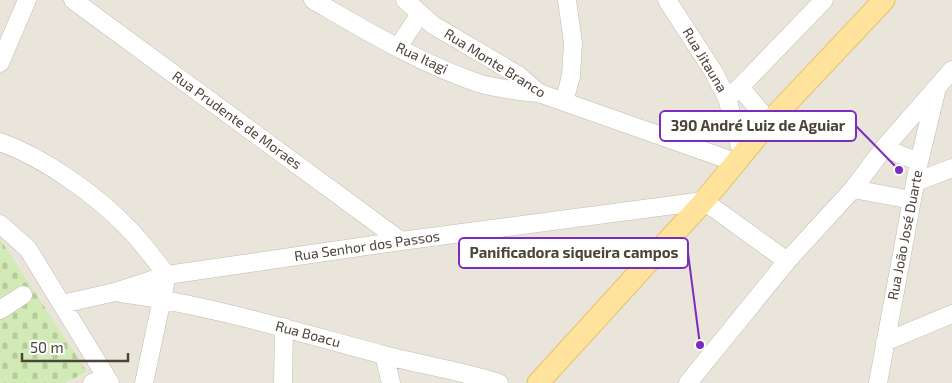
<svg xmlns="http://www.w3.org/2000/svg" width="952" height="383" font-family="'Exo 2',sans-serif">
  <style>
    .residential { fill: #eae5da }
    .cemetery { fill: url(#cemetery-stones) }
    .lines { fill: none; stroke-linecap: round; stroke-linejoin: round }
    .minor-casing { stroke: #c2bbae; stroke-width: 19 }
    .major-casing { stroke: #e6c16a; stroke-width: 23 }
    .minor { stroke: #fff; stroke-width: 18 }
    .major { stroke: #ffe39c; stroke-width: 21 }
    .labels { text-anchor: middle; stroke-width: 4; stroke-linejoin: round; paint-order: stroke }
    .street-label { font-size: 14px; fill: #4b4439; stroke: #fff }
    .leader { fill: none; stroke: #7b2cbf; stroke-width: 2 }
    .callout-dot { fill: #7b2cbf; stroke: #fff; stroke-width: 2 }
    .callout { fill: #fff; stroke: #7b2cbf; stroke-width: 2 }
    .callout-label { font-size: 15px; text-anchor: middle; font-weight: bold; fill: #4b4439 }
  </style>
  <defs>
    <pattern id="cemetery-stones" width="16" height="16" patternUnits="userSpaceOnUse" patternTransform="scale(1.25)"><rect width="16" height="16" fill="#d2eab5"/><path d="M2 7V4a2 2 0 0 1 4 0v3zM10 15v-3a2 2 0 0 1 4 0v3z" fill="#b6ca9c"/></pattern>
  </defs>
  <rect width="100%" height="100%" fill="#f6f3ec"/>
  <path class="residential" d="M0,0H952V383H0Z"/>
  <path class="cemetery" d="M0,239L87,372L64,383H0Z"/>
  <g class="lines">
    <defs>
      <path id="minor" d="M73,0L401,241
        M313,0C365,30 421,64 478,83C498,89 518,91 539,93
        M405,0L433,25L518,75L539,93L735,162
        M667,0L713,71L727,98L742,154
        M398,47L420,14
        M0,63L27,0
        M740,87L824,0
        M731,95L740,87L769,122
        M564,102L571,76L573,43L567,0
        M0,142C44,158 94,193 127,227C142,242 154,259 167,275L144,383
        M884,148L919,162
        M916,182L952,168
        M853,189L912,200
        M0,224L28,249L110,383
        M121,293C210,305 297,332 384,355C422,365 461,371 499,383
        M62,304L115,292L167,275L401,241L704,201L787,261
        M0,310L23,295
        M885,342L952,314
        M384,355L391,383
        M92,383L106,377
        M283,383L284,327
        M688,383L787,261L853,189L884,148L952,70
        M878,383L919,162L936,92"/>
      <path id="major" d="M538,383L704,201L769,122L884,0"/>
    </defs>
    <use href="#minor" class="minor-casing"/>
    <use href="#major" class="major-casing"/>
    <use href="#minor" class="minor"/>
    <use href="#major" class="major"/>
  </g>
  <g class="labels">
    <g class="street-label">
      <text transform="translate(422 58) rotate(25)" y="5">Rua Itagi</text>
      <text transform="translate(705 60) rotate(59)" y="5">Rua Jitauna</text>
      <text transform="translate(495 63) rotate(32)" y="5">Rua Monte Branco</text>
      <text transform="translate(237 120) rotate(36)" y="5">Rua Prudente de Moraes</text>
      <text transform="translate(905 235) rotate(-79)" y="5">Rua João José Duarte</text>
      <text transform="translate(367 246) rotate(-8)" y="5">Rua Senhor dos Passos</text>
      <text transform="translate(308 334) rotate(15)" y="5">Rua Boacu</text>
    </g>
  </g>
  <path class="leader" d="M899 170L856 126M700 345L688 253"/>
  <g class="callout-dot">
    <circle cx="899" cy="170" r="5"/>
    <circle cx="700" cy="345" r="5"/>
  </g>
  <g class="callout">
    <rect x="660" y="111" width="196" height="30" rx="5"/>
    <rect x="459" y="238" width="229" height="30" rx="5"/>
  </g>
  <g class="callout-label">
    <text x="758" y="131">390 André Luiz de Aguiar</text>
    <text x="574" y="258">Panificadora siqueira campos</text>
  </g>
  <path d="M22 353v8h106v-8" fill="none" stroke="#4b4439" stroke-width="2.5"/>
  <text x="30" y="353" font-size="15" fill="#4b4439" stroke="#ffffff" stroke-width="4" paint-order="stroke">50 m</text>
</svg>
